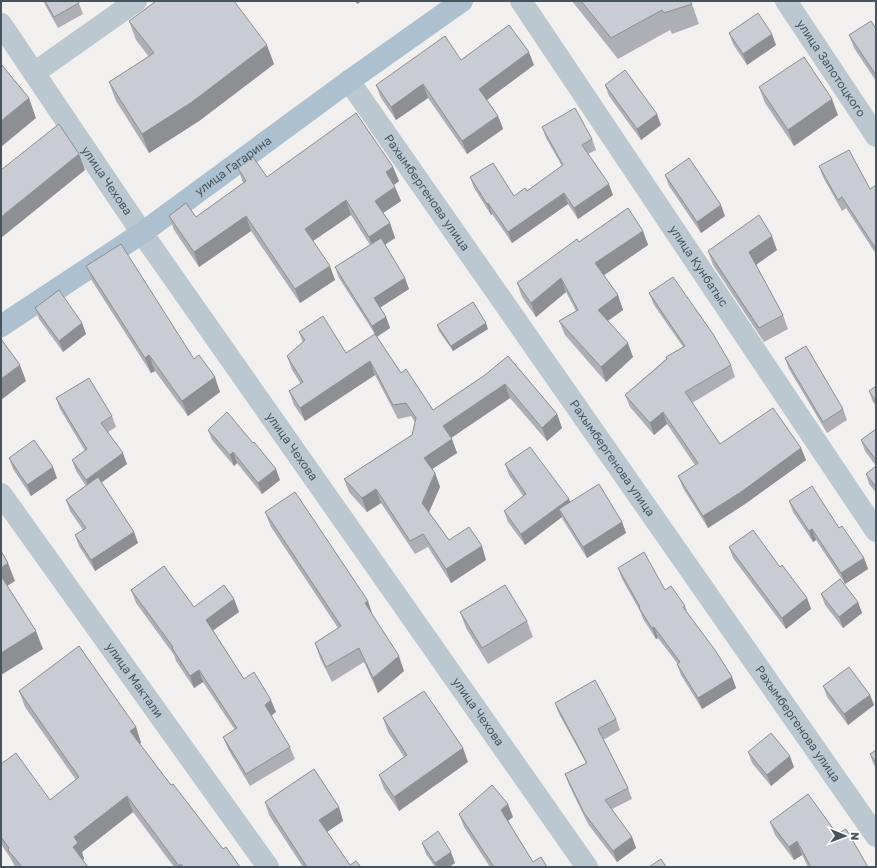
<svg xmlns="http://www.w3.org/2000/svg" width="877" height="868" font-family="'Golos Text',sans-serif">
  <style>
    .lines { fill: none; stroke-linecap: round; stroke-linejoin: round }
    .minor { stroke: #bcc8cf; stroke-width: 22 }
    .major { stroke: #adc0d0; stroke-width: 22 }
    .wall { fill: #adafb5 }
    .shaded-wall { fill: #8d8f93 }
    .building { fill: #c9ccd2; stroke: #8d8f93 }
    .labels { text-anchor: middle; stroke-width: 3; stroke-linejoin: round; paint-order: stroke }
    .street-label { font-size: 12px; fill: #46545e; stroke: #fff }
  </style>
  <rect width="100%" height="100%" fill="#f2efef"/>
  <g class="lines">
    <g class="minor">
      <path id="s1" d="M521,1L876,531"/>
      <path id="s2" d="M786,1L876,136"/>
      <path id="s3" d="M1,24L142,233L587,867"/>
      <path d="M34,73L136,1"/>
      <path id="s4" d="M349,81L876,836"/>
      <path id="s5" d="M1,494L268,867"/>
    </g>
    <path class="major" id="s6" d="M1,326L142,233L349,81L462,1"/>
  </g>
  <path class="wall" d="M43,1H78L83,14L58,28Z
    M572,1H690L692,4L699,24L672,34L670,30L618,59Z
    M129,21L274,64L199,121L149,153L116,101L109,82L149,57L136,40Z
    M876,29V81L854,48L849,35Z
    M729,33L776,45L747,65L733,44Z
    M461,60L534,65L487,100L498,116L503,129L467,154L428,98L396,120L381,98L376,85Z
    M605,85L661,125L641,140L609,96Z
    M759,87L838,115L794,146L765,103Z
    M542,127L592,139L596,150L588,154L613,195L578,219L568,204L512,243L492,214L491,215L474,188L470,177L514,196L527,191L562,166L546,138Z
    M819,166L870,189L876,185V254L846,208L842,211L823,177Z
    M393,167L399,181L394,185L401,201L383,213L390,223L395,238L385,245L409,289L380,307L386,317L390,328L377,337L401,373L433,410L485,375L508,356L557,414L562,428L547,441L510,398L451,438L457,453L432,469L435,473L440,487L429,512L449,540L486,560L451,583L428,547L415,554L381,503L367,512L349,492L344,479L412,435L415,422L411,416L398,419L375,375L305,421L294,405L289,391L301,384L292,370L287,356L303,343L299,332L346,353L375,334L339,278L335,267L370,245L351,215L313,241L335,280L300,303L251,231L199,267L174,230L169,216L196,217L243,183L238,168L267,177Z
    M665,175L725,216L701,233L669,186Z
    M643,231L648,245L603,275L618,295L623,310L608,321L633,357L606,382L565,335L559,321L576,311L566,292L536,317L522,297L517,283L579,242Z
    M777,250L756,265L783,315L788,329L764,342L713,265L708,251Z
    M86,266L194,359L220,392L188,416L155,371L151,373L92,281Z
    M649,293L731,365L735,377L692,403L720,444L801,448L806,460L745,504L708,528L683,488L678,476L695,465L667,424L654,435L630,407L625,395L666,359V357L683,347L654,305Z
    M35,308L82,323L86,334L63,352L39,319Z
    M437,325L488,329L453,351L439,331Z
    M785,358L843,409L847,420L827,433L789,369Z
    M876,386V406L873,402L869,391Z
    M56,398L112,416L116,427L108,432L127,464L101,482L134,532L138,543L95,571L79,546L75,535L83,530L70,511L66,500L86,486L76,471L72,460L85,451L60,409Z
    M876,429V493L869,484L866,474L876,466L865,451L861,440Z
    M208,430L280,480L262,494L237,463L234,466L212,440Z
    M9,458L57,478L31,496L13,469Z
    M505,464L569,499L570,502L622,522L626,533L587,558L563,520L562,517L525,545L508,522L504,511L523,496L509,475Z
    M789,501L839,528L864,558L868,569L845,584L816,540L813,542L793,512Z
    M265,512L373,616L404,671L378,693L364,662L332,682L320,658L315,643L338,628L271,527Z
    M729,547L780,567L807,598L811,609L786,629L733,558Z
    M618,568L665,590L685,606L687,612L732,677L736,688L702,709L681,675L677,664V663L658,638L656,639L643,619L640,611L622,579Z
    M131,590L194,607L234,599L239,612L213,630L244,679L276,712L271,716L290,747L295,759L250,786L228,749L223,737L235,730L203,682L194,688L176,661L174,655L136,603Z
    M821,594L858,602L862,613L843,628L825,605Z
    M460,612L527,621L533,637L488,664L466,628Z
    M823,686L870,695L874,705L848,725L827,697Z
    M19,691L136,727L141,743L140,744L171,785L223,849L240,867H174L133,812L82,852L84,859L83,860L88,867H15L11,859L1,844V764L50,800L76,780L25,707Z
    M555,703L616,719L620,730L603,740L628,788L632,799L612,809L632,837L636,848L617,862L588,824L569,785L565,774L586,763L559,714Z
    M383,718L468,762L399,811L384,789L379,775L404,757L388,732Z
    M876,750V768L874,765L870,754Z
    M748,752L794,767L771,786L752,763Z
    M265,802L339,807L343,821L327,832L350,865L361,867H303L269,815Z
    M459,814L513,817L508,821L533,862L547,867H490L464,827Z
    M770,822L837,834L868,867H808L802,855L794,860L775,835Z
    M422,843L455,863L449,867H435L426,854Z"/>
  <path class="shaded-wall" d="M355,1H362L357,4Z
    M772,34L776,45L747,65L743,54Z
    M267,45L274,64L199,121L149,153L142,134Z
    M529,52L534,65L484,102L479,89Z
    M423,84L428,98L396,120L391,107Z
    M29,98L36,118L1,147V121Z
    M832,99L838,115L794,146L788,130Z
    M657,114L661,125L641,140L637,129Z
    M498,116L503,129L467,154L462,141Z
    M79,154L85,170L1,238V217Z
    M393,167L399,181L391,187L386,172Z
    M609,184L613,195L578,219L574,208Z
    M395,187L401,201L380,215L375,201Z
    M564,193L568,204L512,243L508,232Z
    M346,200L351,215L310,243L305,229Z
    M488,203L492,214L491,215L487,204Z
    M721,205L725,216L701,233L697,222Z
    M246,216L251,231L199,267L194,252Z
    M390,223L395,238L374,251L369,237Z
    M643,231L648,245L600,278L595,263Z
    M772,236L777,250L754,266L749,252Z
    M330,266L335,280L300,303L295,289Z
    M405,278L409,289L378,309L374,298Z
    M561,278L566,292L536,317L531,303Z
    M618,295L623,310L603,324L598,310Z
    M386,317L390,328L376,337L372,326Z
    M82,323L86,334L63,352L59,341Z
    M486,323L488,329L453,351L451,346Z
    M628,343L633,357L606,382L601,367Z
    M149,355L155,371L151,373L145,358Z
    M370,361L375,375L305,421L300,408Z
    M20,365L26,381L1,400V379Z
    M215,377L220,392L188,416L182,401Z
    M505,384L510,398L448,440L443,426Z
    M663,412L667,424L654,435L650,423Z
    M557,414L562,428L547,441L542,428Z
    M452,439L457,453L429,471L424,458Z
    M801,448L806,460L745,504L708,528L703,516Z
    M233,452L237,463L234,466L230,455Z
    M123,453L127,464L90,491L86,480Z
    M53,467L57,478L31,496L27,485Z
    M276,469L280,480L262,494L258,483Z
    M435,473L440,487L427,517L422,503Z
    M376,489L381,503L367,512L362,498Z
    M569,499L573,510L559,509L562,517L525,545L521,534Z
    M622,522L626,533L587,558L583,547Z
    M812,529L816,540L813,542L809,531Z
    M134,532L138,543L95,571L91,560Z
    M482,546L486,560L451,583L446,569Z
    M864,558L868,569L845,584L841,573Z
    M8,563L15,581L4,588L1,580V568Z
    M807,598L811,609L786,629L782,618Z
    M234,599L239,612L211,632L206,620Z
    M368,601L373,616L365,603Z
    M858,602L862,613L843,628L839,617Z
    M654,627L658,638L656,639L652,628Z
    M36,631L43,649L1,675V653Z
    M399,656L404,671L378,693L373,678Z
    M199,670L203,682L194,688L190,676Z
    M732,677L736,688L702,709L698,698Z
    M870,695L874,705L848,725L844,714Z
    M271,700L276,712L269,717L265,705Z
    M136,727L141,743L136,747L130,731Z
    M463,748L468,762L399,811L394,797Z
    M790,756L794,767L771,786L767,775Z
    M127,796L133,812L82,852L84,859L79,863L73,847L74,837Z
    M508,804L513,817L505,823L501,810Z
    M339,807L343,821L324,834L319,820Z
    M632,837L636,848L617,862L613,851Z
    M797,841L802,855L794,860L789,847Z
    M451,852L455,863L449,867H437L435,863Z"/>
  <path class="building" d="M45,1H78L79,3L54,17Z
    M156,1H234L267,45L192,102L142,134L109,82L154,53L129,21Z
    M581,1H690L692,4L664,13L662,10L611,38Z
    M758,13L772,34L743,54L729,33Z
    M871,21L876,29V75L849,35Z
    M509,25L529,52L479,89L498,116L462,141L423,84L391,107L376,85L445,36L461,60Z
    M804,57L832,99L788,130L759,87Z
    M1,64L29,98L1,121Z
    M625,70L657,114L637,129L605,85Z
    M575,108L592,139L582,145L609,184L574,208L564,193L508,232L488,203L487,204L470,177L493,163L514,196L525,188L527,191L563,165L542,127Z
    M356,113L393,167L386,172L395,187L375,201L390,223L369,237L346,200L305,229L330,266L295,289L246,216L194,252L169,216L186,203L196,217L246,181L238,168L253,157L267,177Z
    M59,124L79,154L1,217V170Z
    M849,150L870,189L876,185V249L842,197L838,200L819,166Z
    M689,158L721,205L697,222L665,175Z
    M628,208L643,231L595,263L618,295L598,310L628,343L601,367L559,321L578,310L561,278L531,303L517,283L577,239L579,242Z
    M759,215L772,236L749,252L783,315L759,328L708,251Z
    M381,238L405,278L374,298L386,317L372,326L335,267Z
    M121,244L194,359L199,355L215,377L182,401L149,355L145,358L86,266Z
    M673,277L713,334L731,365L685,392L720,444L773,408L801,448L741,492L703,516L678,476L698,463L663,412L650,423L625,395L667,359L666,357L685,346L649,293Z
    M59,290L82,323L59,341L35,308Z
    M473,302L486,323L451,346L437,325Z
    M323,316L346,353L375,334L401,373L406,369L433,410L485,375L508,356L557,414L542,428L505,384L443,426L452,439L424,458L435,473L422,503L449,540L469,527L482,546L446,569L423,534L410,541L376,489L362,498L344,479L412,435L416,418L406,403L393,405L370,361L300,408L289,391L303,382L287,356L305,340L299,332Z
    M1,339L20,365L1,379Z
    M806,346L843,409L823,422L785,358Z
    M89,378L112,416L101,423L123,453L86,480L72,460L87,449L56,398Z
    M876,386V402L869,391Z
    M227,412L253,443L254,442L276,469L258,483L233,452L230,455L208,430Z
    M876,429V460L861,440Z
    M34,440L53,467L27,485L9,458Z
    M530,447L569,499L521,534L504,511L526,494L505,464Z
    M876,466V487L866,474Z
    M98,477L134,532L91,560L75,535L86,528L66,500Z
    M599,484L622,522L583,547L559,509Z
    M812,486L839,528L842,526L864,558L841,573L812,529L809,531L789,501Z
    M295,492L368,601L365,603L399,656L373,678L359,648L326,667L315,643L341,626L265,512Z
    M753,530L780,567L782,565L807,598L782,618L729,547Z
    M1,551L8,563L1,568Z
    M644,552L665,590L671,586L685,606L683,607L715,650L732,677L698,698L677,664L680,662L654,627L652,628L639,608L640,607L618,568Z
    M164,566L194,607L224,585L234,599L206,620L244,679L254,672L271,700L265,705L290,747L246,774L223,737L237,728L199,670L190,676L172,648L173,647L131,590Z
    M1,576L36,631L1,653Z
    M840,579L858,602L839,617L821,594Z
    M505,585L527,621L482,648L460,612Z
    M79,646L136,727L130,731L171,785L173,784L223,849L226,847L240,867H183L181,864L179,866L127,796L74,837L78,843L73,847L88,867H22L8,850L9,848L1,837V764L16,753L50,800L79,777L19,691Z
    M849,667L870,695L844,714L823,686Z
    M595,680L616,719L598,729L628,788L605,800L632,837L613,851L584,813L565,774L587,763L555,703Z
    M424,691L463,748L394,797L379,775L407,755L383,718Z
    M771,733L790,756L767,775L748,752Z
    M876,750V763L870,754Z
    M314,769L339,807L319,820L350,865L356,861L361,867H307L265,802Z
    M492,785L508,804L501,810L533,862L541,857L547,867H494L459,814Z
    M808,794L837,834L846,829L868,867H811L797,841L789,847L770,822Z
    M438,831L451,852L435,863L422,843Z
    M661,859L666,867H649Z"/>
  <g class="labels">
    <g class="street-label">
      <text dy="4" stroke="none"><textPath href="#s2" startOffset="81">улица Запотоцкого</textPath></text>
      <text dy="4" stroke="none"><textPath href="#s6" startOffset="282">улица Гагарина</textPath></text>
      <text dy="4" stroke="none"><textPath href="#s3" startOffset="189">улица Чехова</textPath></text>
      <text dy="4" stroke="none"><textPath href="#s4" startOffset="136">Рахымбергенова улица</textPath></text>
      <text dy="4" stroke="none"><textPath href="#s1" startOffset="319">улица Кунбатыс</textPath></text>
      <text dy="4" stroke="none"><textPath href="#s3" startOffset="513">улица Чехова</textPath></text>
      <text dy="4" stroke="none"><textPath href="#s4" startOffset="460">Рахымбергенова улица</textPath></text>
      <text dy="4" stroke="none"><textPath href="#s5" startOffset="229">улица Мактали</textPath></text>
      <text dy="4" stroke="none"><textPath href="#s3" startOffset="837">улица Чехова</textPath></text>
      <text dy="4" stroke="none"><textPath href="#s4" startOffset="784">Рахымбергенова улица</textPath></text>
    </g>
  </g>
  <rect width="877" height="868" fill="none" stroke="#46545e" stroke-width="4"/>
  <g transform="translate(845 836) rotate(91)" stroke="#ffffff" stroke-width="3" paint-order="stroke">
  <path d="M0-3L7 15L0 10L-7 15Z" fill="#46545e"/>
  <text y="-6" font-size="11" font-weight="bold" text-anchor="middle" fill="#46545e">N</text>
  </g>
</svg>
